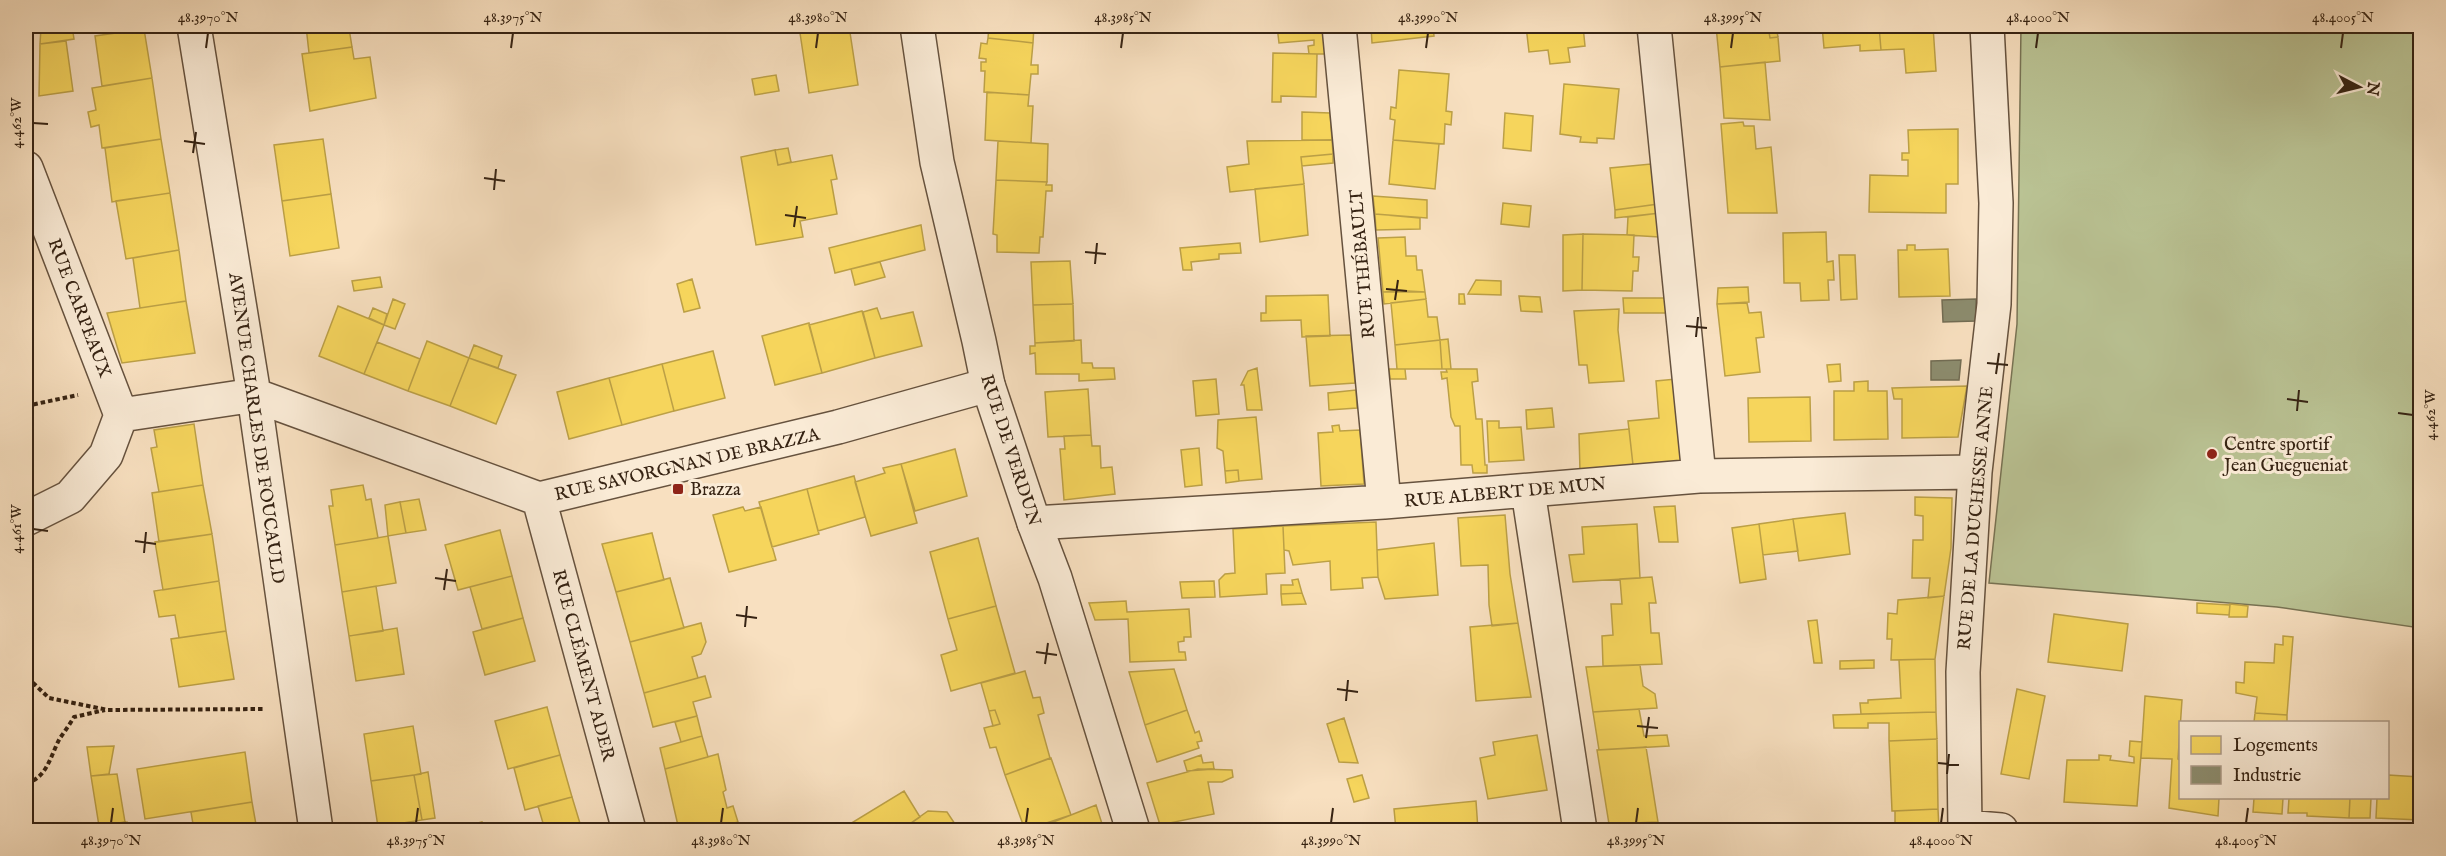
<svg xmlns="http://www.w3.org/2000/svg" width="2446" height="856" font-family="'IM FELL English',serif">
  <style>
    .green { fill: #bac394; stroke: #787354; stroke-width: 1.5 }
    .homes { fill: #f6d55c; stroke: #bca046; stroke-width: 1.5 }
    .industry { fill: #8c8c6e; stroke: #726c53; stroke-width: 1.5 }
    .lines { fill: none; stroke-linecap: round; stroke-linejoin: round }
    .minor-casing { stroke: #66523e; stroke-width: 36 }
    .tertiary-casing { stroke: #66523e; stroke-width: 36 }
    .path { stroke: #362313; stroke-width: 4; stroke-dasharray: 4.5 3; stroke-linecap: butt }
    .minor { stroke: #faebd6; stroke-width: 33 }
    .tertiary { stroke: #faebd6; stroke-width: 33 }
    .ticks { fill: none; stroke: #362313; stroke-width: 2 }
    .poi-dot { fill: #8f2418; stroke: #faebd6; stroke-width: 2 }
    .labels { text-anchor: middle; stroke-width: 6; stroke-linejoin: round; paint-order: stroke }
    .street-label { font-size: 18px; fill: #362313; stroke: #faebd6 }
    .poi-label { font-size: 18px; fill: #362313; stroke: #faebd6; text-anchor: start }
    .neatline { fill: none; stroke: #362313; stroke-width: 2 }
    .ticks-label { font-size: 15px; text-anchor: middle; fill: #362313 }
  </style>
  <rect width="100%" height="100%" fill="#f8e0c0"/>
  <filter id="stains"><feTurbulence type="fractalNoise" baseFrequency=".00333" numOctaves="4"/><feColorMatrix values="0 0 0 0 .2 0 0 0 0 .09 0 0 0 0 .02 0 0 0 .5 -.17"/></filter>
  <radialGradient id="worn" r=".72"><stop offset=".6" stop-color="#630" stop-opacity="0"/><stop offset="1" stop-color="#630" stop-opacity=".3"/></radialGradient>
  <path class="green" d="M2021,26H2420V628L2277,607L1989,583L2017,324Z"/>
  <path class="homes" d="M54,26H72L74,39L40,44L41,28Z
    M306,26H355V27L349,28L352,47L309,53Z
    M799,26H849L800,33Z
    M849,26L858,85L809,93L800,33Z
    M989,26H1034L1033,43L988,38Z
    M1277,26H1322L1325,54H1309L1308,46L1314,45V40L1279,43Z
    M1371,26H1433L1434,36L1372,43Z
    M1526,26H1583L1585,46L1568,48L1570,62L1550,64L1548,50L1529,52Z
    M1716,26H1768L1770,38L1778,37L1780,61L1720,67Z
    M1768,26H1776L1778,37L1770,38Z
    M1822,26H1879L1881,50L1860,51V45L1824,48Z
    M1879,26H1933L1936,71L1906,73L1904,49L1881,50Z
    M144,29L152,78L102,86L95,36Z
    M988,38L1033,43L1031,65H1038V74H1031L1029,95L984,92L985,71H981V62H986V59L979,58L981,43L987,44Z
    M66,41L73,91L39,96L40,44Z
    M352,47L354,59L370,57L376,98L310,111L302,54Z
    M1273,53L1317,54L1316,97L1281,96V102H1272Z
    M1765,62L1770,120L1724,118L1720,67Z
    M1399,70L1449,74L1446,111L1452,112L1451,125L1445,124L1444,144L1393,140L1395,120L1390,119L1391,107L1396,108Z
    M776,75L779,91L755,95L752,79Z
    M152,78L161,139L102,148L99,125L91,127L88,112L96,110L92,88Z
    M1564,84L1619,89L1614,139L1597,138V143L1580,142L1581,137L1560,134Z
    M987,92L1029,95L1028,106H1033L1031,143L985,140Z
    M1302,112L1330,113L1332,140H1302Z
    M1505,113L1533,116L1531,151L1503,148Z
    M1743,122L1744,126H1754L1756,149L1771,147L1777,213H1728L1721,124Z
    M1958,129V184H1946V213L1869,212L1870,175L1908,176V160H1902V153H1909L1908,130Z
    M161,139L170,193L112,202L105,148Z
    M323,139L331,194L282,201L274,145Z
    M1332,140L1333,154L1301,157L1304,184L1230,192L1227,167L1249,164L1247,141Z
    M1393,140L1439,144L1435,189L1389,184Z
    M998,141L1048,144L1047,182L996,180Z
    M788,148L791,162L778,165L775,150Z
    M775,150L778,165L832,155L837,179L831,180L837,214L800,221L803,237L756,245L741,157Z
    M1333,154V163L1302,166L1301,157Z
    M1651,164L1658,204L1615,210L1610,168Z
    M996,180L1047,182L1046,185H1052V191H1046L1043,237H1040L1039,253L997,252V235L993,234Z
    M1304,184L1308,235L1260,242L1255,189Z
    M170,193L179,250L126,259L116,201Z
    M331,194L339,248L290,256L282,201Z
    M1373,196L1427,200V218L1375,214Z
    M1503,203L1531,206L1529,227L1501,224Z
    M1658,204L1660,213L1615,218V210Z
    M1660,213L1659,237L1627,235L1628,217Z
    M1375,214L1420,218V229L1376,230Z
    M921,225L925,250L835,273L829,248Z
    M1826,232L1827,262L1833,261L1834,280H1828L1829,300L1801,301L1800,283H1784L1783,233Z
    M1583,234L1634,235L1633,257H1639L1638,271H1633L1632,291L1582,290Z
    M1583,234L1582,290L1563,291V235Z
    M1405,237L1406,256H1416L1417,270H1422L1425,292H1383L1378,238Z
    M1240,243L1241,253L1219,254V259L1191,262L1192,270H1183L1180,248Z
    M1907,245H1915V250L1948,249L1950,296L1899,297L1898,250H1907Z
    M179,250L186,301L140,308L133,258Z
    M1839,255H1855L1857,299L1841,300Z
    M1070,261L1073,304L1033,305L1031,262Z
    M880,262L885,277L855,285L851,269Z
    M380,277L382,287L354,291L352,281Z
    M692,279L700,308L684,312L677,284Z
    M1476,280L1501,281V295L1468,294Z
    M1748,287L1749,302L1717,304L1718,288Z
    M1408,291L1425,292L1426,299L1384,304L1383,292Z
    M1459,294H1464L1465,304H1459Z
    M1328,295L1330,336L1302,337L1301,320L1261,321V313H1266V296Z
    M1519,296L1540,297L1542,312L1521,311Z
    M1623,298H1667L1669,313H1624Z
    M393,299L405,304L395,329L384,325Z
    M1426,299L1428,317H1437L1440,340L1395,345L1391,303Z
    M186,301L195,353L122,363L107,313Z
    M1747,303L1749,313L1761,312L1764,337L1756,338L1760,372L1725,376L1717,304Z
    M1073,304L1074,341L1035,343L1033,305Z
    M338,306L384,325L364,374L319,356Z
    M373,308L387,314L384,325L369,318Z
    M877,308L881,319L913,312L922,346L875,358L863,312Z
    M1619,309L1618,330L1624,381L1589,383L1587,365H1579L1574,311Z
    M862,311L875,358L822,373L809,325Z
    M809,323L822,373L775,385L762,336Z
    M1351,335L1355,383L1310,386L1306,336Z
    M1448,339L1451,369H1442L1440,340Z
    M1081,340L1082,363H1092L1093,368H1114L1115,379L1079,381V374H1036L1035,353L1030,354V346H1035V343Z
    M1440,340L1442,369H1397L1395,345Z
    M427,341L469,358L450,406L408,391Z
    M377,342L420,359L408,391L364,374Z
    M474,345L502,356L498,368L469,358Z
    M713,351L725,398L674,411L662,364Z
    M469,358L516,375L496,424L450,406Z
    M662,364L674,411L622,425L609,378Z
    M1840,364L1841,381L1829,382L1827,365Z
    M1257,368L1262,410H1247L1244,385H1241L1248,371Z
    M1389,369H1405L1406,379H1390Z
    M1446,369H1477L1478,381L1472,382L1476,419H1482L1485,465H1487V473H1473L1472,465H1461L1460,426H1455L1451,417L1447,378L1442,379L1441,372H1447Z
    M609,378L622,425L569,439L557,392Z
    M1216,379L1219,414L1196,416L1193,381Z
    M1676,379L1685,467L1659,469L1658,463L1633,465L1628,421L1659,418L1656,381Z
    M1868,381V391H1887L1888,439L1834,440V391H1854V382Z
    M1967,386L1958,437L1902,438V399H1894L1892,388Z
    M1088,389L1091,435L1048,437L1045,392Z
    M1356,390L1357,408L1329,410L1328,393Z
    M1810,397L1811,441L1749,442L1748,398Z
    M1552,408L1554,427L1527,429L1526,410Z
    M1256,417L1262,479L1239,481L1238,470L1225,471L1223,451L1217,448L1218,420Z
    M1487,421H1499V428L1521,427L1524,460L1489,462Z
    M194,424L203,485L159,492L151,448L157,447L154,430Z
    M1339,425L1340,431L1360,430L1364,484L1321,486L1318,433L1333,432L1332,426Z
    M1629,429L1633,465L1580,471L1579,434Z
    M1091,435L1092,446H1100L1101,468L1112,467L1115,494L1064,500L1060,449H1065L1064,436Z
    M1199,448L1202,485L1185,487L1181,450Z
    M955,449L967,496L915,511L901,464Z
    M901,464L917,523L871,536L855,482L885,473L883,468Z
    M1238,470L1239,481L1226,483L1225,471Z
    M854,476L865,517L818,531L807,489Z
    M203,485L212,534L159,542L152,493Z
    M363,485L366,500L371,499L378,538L335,545L329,506H333L331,490Z
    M807,489L819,534L772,547L759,502Z
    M1915,497L1952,498L1951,548L1944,596L1928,598L1930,578H1912L1913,540H1923V516L1915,515Z
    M419,499L426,530L406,533L400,502Z
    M400,502L406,533L388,536L385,505Z
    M1675,506L1678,542H1659L1654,507Z
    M743,507L745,511L761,507L776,560L729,572L713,515Z
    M1845,513L1850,554L1799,561L1793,519Z
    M1505,515L1510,574L1518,623L1492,626L1489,605L1488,565L1461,566L1458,518Z
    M1793,519L1798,551L1763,555L1759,524Z
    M1376,522L1378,577L1362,578L1363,588L1331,590L1330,561L1293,565L1289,551L1284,550L1283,526Z
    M1637,524L1640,578L1573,582L1569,555L1584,554L1582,527Z
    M1759,524L1766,579L1740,583L1732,528Z
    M1283,526L1285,573L1266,574L1267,594L1220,597L1219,580L1225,574L1235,573L1233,529Z
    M500,530L512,576L458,590L445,545Z
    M652,533L664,580L616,592L602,544Z
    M212,534L219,581L163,590L155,542Z
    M388,536L396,583L342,592L335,545Z
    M978,538L996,606L948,619L930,552Z
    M1434,543L1438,595L1385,599L1378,577L1377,550Z
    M512,576L523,618L482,629L470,587Z
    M1652,577L1656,603H1649L1651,633H1659L1662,664L1603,666L1602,636L1613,635L1611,604H1622L1620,579Z
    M670,578L684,628L630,642L616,592Z
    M1298,579L1302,593L1281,594V585H1293L1292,580Z
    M219,581L226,631L179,638L175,615L159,617L154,591Z
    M1214,581L1215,597L1182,598L1180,582Z
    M376,586L383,631L349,636L342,592Z
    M1302,593L1306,604L1282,605L1281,594Z
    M1944,596L1935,659L1891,660L1892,639H1887L1888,613L1897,614L1898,600Z
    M1126,601L1127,612L1189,609L1191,637H1184V641L1178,642L1179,652H1185L1186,660L1130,662L1128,619L1095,620L1089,603Z
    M2197,603L2230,605L2229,615L2197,613Z
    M2230,604L2248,606L2247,617H2229Z
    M996,606L1015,673L951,691L941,655L957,650L948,619Z
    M2054,614L2128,624L2122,671L2048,662Z
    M523,618L535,661L485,675L473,632Z
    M1817,620L1822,663H1814L1808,621Z
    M701,623L706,642L701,654L692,657L698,678L644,693L630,642Z
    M1518,623L1531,697L1476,701L1470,627Z
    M397,628L404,674L356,681L349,636Z
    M226,631L234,679L179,687L171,639Z
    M2283,636L2293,637L2287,715L2255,713L2257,697L2236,693V682L2244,683L2245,662L2274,663L2275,644L2283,645Z
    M1935,659L1936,712L1861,714L1860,703H1868V700L1901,698L1899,660Z
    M1874,660V668L1840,669V661Z
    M1640,665L1643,686L1655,694L1657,708L1593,712L1586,667Z
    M1174,669L1187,710L1145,725L1129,672Z
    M1025,671L1033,698L1040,697L1044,713L1038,715L1050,758L1005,775L996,747L990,748L984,728L1000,724L995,710L989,711L981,683Z
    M705,676L711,697L693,702L697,716L653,727L644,693Z
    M2017,689L2045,696L2029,779L2001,774Z
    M2145,696L2182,700L2178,759L2180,760V798H2219L2218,816L2169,808L2172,759L2141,758Z
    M547,707L560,755L508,769L495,721Z
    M1639,709L1644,736L1667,735L1669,746L1599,750L1593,712Z
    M995,710L1000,724L993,726L989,711Z
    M1187,710L1195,733L1199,731L1202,741L1197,742L1199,748L1157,762L1145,725Z
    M1936,712L1937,739L1889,741V723H1868V728H1834L1833,715Z
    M2255,713L2287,715V722H2254Z
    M697,716L702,736L681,742L675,722Z
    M1344,718L1358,763L1339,762L1327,724Z
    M413,726L421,774L371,781L364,734Z
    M1537,735L1547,790L1488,799L1480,758L1495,755L1493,742Z
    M702,736L708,757L665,769L660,748Z
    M1937,739L1938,809L1892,811L1889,741Z
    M2130,741L2142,742L2137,806L2064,802L2067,760H2099V755L2111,756L2110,760L2134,763V757L2129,756Z
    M114,746L109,774L91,776L87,747Z
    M1646,747L1658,822L1609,824L1597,750Z
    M245,752L252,802L145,819L137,769Z
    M718,754L726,790L723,792L727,808L733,806L738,822L734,823L735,830H679L665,769Z
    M560,755L572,797L525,810L514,768Z
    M1201,755L1203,763L1213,762L1214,769L1187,771L1184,761Z
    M1051,758L1071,815L1025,830L1005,775Z
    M1198,769L1232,770L1233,777L1222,782H1208L1214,814L1160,825L1147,783Z
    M428,772L435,818L422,820L414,775Z
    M117,774L125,822L99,826L91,776Z
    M414,775L422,820L378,827L371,781Z
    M1362,775L1369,798L1354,802L1347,779Z
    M2388,775L2420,777V820L2376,818L2377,798H2388Z
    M904,791L920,817L901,830H840Z
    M572,797L582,830H545L538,806Z
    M2254,798H2283L2282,814L2253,812Z
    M2289,798H2350L2349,818L2307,816V813H2288Z
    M2350,798H2371L2370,818H2349Z
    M1476,801L1478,830H1396L1394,809Z
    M252,802L257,830H194L191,812Z
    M1096,805L1104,830H1033L1071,815Z
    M1938,809L1939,830H1895V811Z
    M928,811L947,812L959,830H901Z
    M127,822L128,830H100L99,826Z
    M412,822L413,830H379L378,827Z
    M482,822L484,830H467L466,826Z"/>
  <path class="industry" d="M1976,299V321L1943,322L1942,300Z
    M1961,360L1959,380H1931V361Z"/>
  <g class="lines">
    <defs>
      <path id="minor" d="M194,26L254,395L316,830
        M1339,26L1384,502
        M1654,26L1699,476
        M26,168L121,415
        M1528,491L1580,830
        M539,499L629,830
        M26,519L70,497L106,455L121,415L254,395L539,499L838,427L988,385
        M1034,523L1384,502L1699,476L1975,472
        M1965,827L2001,830
        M1965,830L1963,672L1975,472L1994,304L1996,203L1987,26"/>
      <path id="tertiary" d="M917,26L937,162L979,341L988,385L1034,523L1055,578L1133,830"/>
    </defs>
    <use href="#minor" class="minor-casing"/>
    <use href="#tertiary" class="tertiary-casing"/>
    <path class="path" d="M26,406L78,395
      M26,579L30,680L49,698L108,710L264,709
      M26,783C47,779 51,754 60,738C65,731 70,724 74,717L105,710"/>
    <use href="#minor" class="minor"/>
    <use href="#tertiary" class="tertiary"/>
  </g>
  <path class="ticks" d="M206,48L208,33M511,48L513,33M816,48L818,33M1121,48L1123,33M1426,48L1428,33M1731,48L1733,33M2036,48L2038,33M2341,48L2343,33M33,123L48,124M184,141L205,144M193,153L196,132M484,178L505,181M494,190L496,169M785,215L806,218M794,227L797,206M1085,252L1106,254M1095,264L1097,243M1386,289L1407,291M1395,300L1398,280M1686,326L1707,328M1696,337L1698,317M1987,363L2008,365M1996,374L1999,353M2287,399L2308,402M2297,411L2299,390M2398,413L2413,415M33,529L48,531M135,541L156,544M144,553L146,532M435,578L456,581M444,590L447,569M736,615L757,618M745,627L747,606M1036,652L1057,655M1045,664L1048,643M1337,689L1358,692M1346,701L1348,680M1637,726L1658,728M1646,738L1649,717M1938,763L1959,765M1947,774L1949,754M111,823L113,808M416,823L418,808M721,823L723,808M1026,823L1028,808M1331,823L1333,808M1636,823L1638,808M1941,823L1943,808M2246,823L2248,808"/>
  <g class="poi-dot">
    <circle cx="2212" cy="454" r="6"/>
    <rect x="672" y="483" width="12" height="12" rx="3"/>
  </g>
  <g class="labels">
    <g class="street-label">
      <text transform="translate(1362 264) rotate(-95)" y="6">RUE THÉBAULT</text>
      <text transform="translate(80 308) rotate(69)" y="6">RUE CARPEAUX</text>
      <text transform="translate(257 428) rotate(82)" y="6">AVENUE CHARLES DE FOUCAULD</text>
      <text transform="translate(1011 450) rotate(72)" y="6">RUE DE VERDUN</text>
      <text transform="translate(687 464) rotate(-13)" y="6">RUE SAVORGNAN DE BRAZZA</text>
      <text transform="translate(1505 492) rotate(-5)" y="6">RUE ALBERT DE MUN</text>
      <text transform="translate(1975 518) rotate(-85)" y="6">RUE DE LA DUCHESSE ANNE</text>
      <text transform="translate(584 665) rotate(75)" y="6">RUE CLÉMENT ADER</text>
    </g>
    <g class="poi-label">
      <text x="2224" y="450">Centre sportif<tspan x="2224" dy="21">Jean Guegueniat</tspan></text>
      <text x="690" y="495">Brazza</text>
    </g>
  </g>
  <rect width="2446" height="856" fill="none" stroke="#f8e0c0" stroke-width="66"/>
  <rect x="2179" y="721" width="210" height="78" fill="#faebd6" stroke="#ac9b88" stroke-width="1.5"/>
  <rect x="2191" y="736" width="30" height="18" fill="#f6d55c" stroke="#ac9b88" stroke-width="1.5"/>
  <text x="2233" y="751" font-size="18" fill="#362313">Logements</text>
  <rect x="2191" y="766" width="30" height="18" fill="#8c8c6e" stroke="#ac9b88" stroke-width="1.5"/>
  <text x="2233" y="781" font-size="18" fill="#362313">Industrie</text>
  <g transform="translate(2359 87) rotate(97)" stroke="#faebd6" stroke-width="4.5" paint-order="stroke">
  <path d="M0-4.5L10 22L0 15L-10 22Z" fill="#362313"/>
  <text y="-9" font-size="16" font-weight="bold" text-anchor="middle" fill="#362313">N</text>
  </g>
  <rect x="33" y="33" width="2380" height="790" class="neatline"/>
  <g class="ticks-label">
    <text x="208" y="22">48.3970°N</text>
    <text x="513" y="22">48.3975°N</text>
    <text x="818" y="22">48.3980°N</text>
    <text x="1123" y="22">48.3985°N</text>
    <text x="1428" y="22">48.3990°N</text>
    <text x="1733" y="22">48.3995°N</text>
    <text x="2038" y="22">48.4000°N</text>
    <text x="2343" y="22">48.4005°N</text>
    <text transform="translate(16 123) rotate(-90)" y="5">4.462°W</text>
    <text transform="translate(2430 415) rotate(-90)" y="5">4.462°W</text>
    <text transform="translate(16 529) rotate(-90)" y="5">4.461°W</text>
    <text x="111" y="845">48.3970°N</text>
    <text x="416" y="845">48.3975°N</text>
    <text x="721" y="845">48.3980°N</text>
    <text x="1026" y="845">48.3985°N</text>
    <text x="1331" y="845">48.3990°N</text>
    <text x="1636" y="845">48.3995°N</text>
    <text x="1941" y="845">48.4000°N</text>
    <text x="2246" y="845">48.4005°N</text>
  </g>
  <rect width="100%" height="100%" filter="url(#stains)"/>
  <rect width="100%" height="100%" fill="url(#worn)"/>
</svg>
